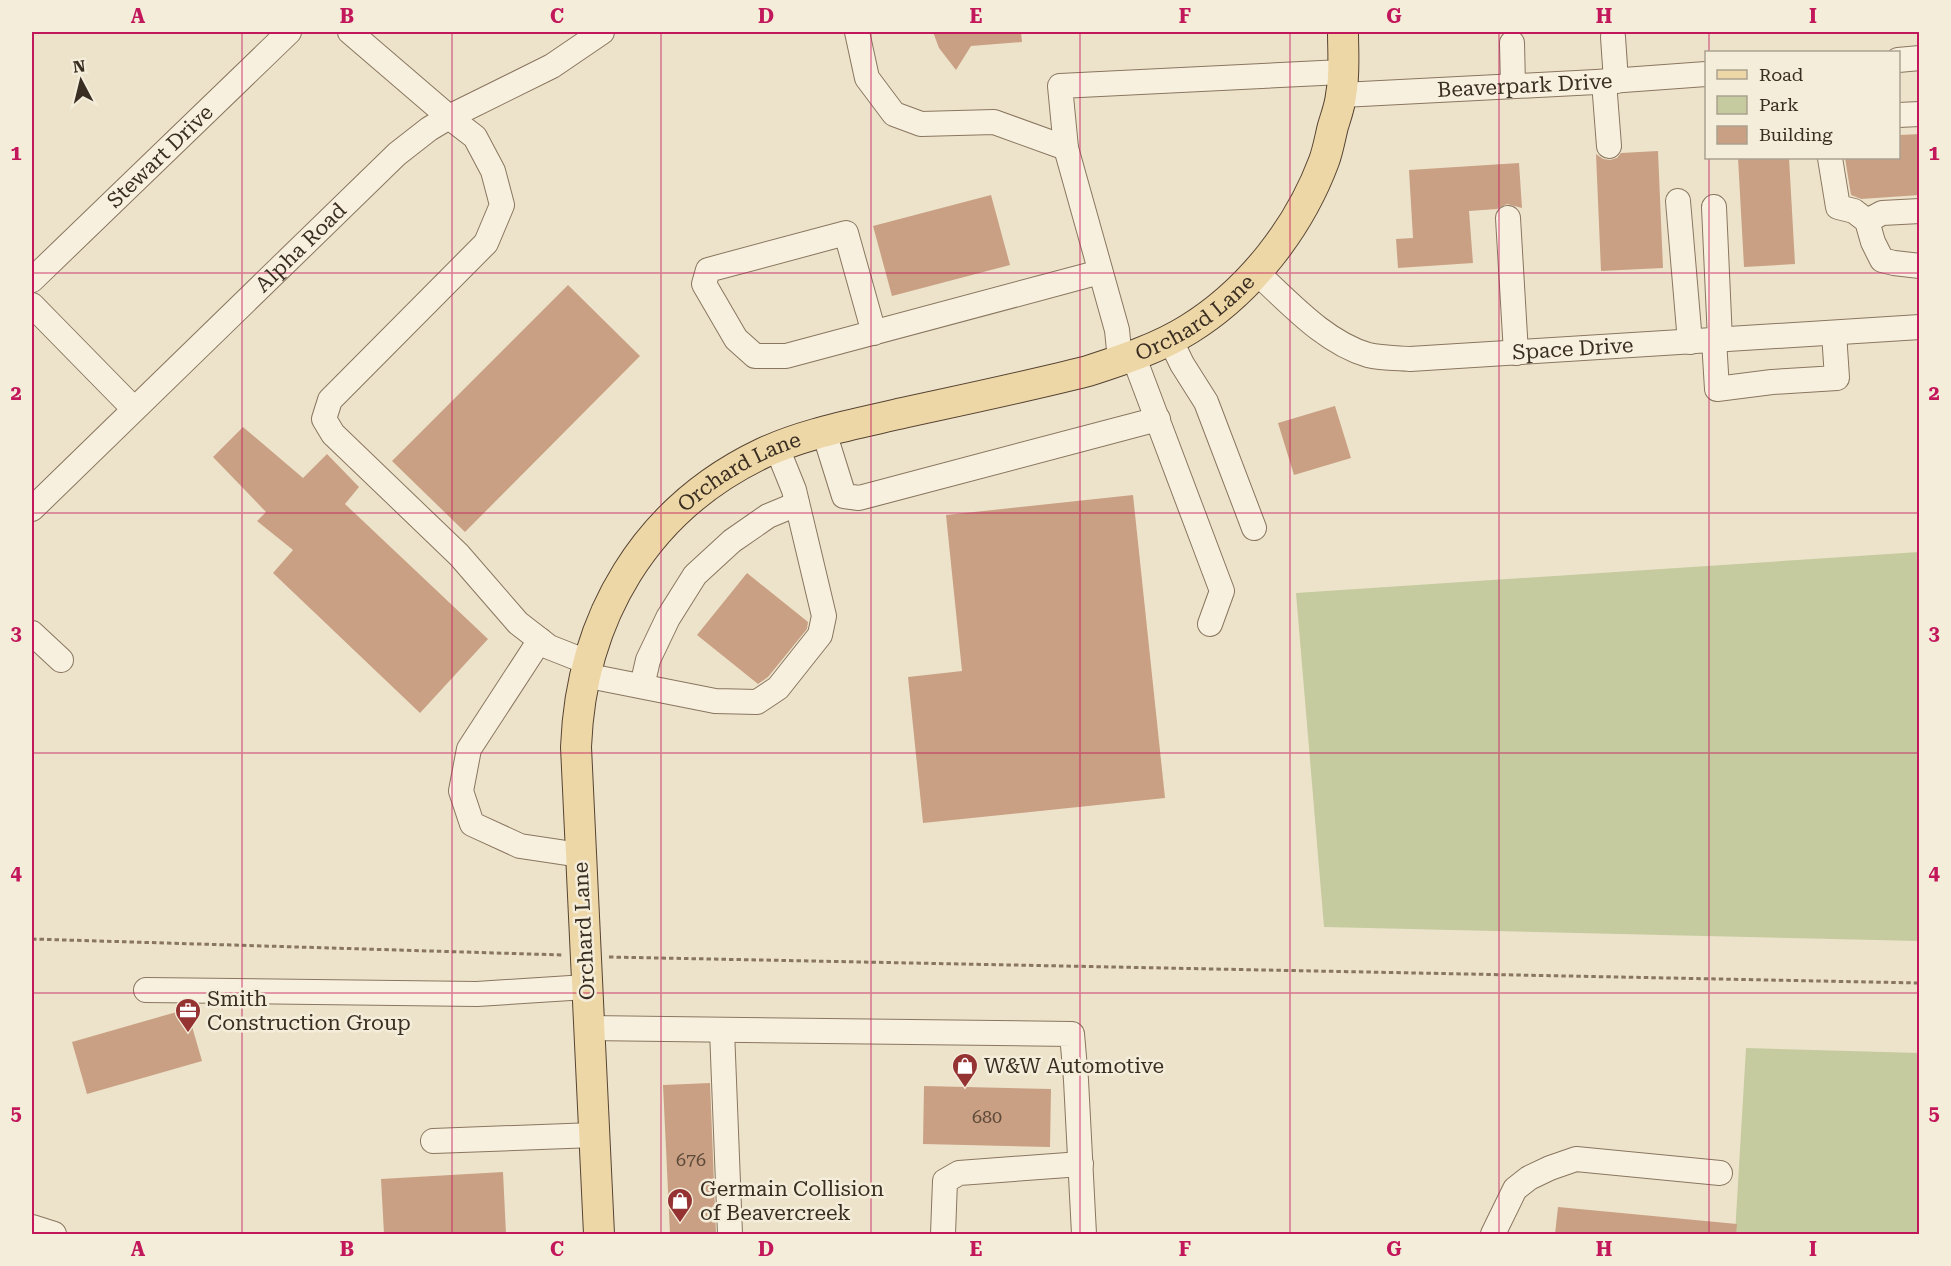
<svg xmlns="http://www.w3.org/2000/svg" width="1951" height="1266" font-family="'Roboto Serif',serif">
  <style>
    .green { fill: #c5cb9f }
    .building { fill: #c9a083 }
    .lines { fill: none; stroke-linecap: round; stroke-linejoin: round }
    .minor-casing { stroke: #89765f; stroke-width: 26 }
    .major-casing { stroke: #574433; stroke-width: 32 }
    .path { stroke: #89765f; stroke-width: 3; stroke-dasharray: 4.5 3; stroke-linecap: butt }
    .minor { stroke: #f8f0de; stroke-width: 24 }
    .major { stroke: #edd7a6; stroke-width: 30 }
    .grid { fill: none; stroke: #c2185b; stroke-width: 1.5; stroke-opacity: 0.55 }
    .labels { text-anchor: middle; stroke-width: 5; stroke-linejoin: round; paint-order: stroke }
    .number-label { font-size: 18px; fill: #5e4a3a }
    .street-label { font-size: 21px; fill: #3a2e22; stroke: #f4edda }
    .poi-label { font-size: 21px; fill: #3a2e22; stroke: #f4edda; text-anchor: start }
    .neatline { fill: none; stroke: #c2185b; stroke-width: 2 }
    .grid-label { font-size: 20px; text-anchor: middle; font-weight: bold; fill: #c2185b }
  </style>
  <rect width="100%" height="100%" fill="#ede3cb"/>
  <path class="green" d="M1919,552V941L1324,927L1296,593Z
    M1746,1048L1919,1053V1234H1735Z"/>
  <path class="building" d="M933,32H1021L1022,42L971,46L956,70L939,48Z
    M1920,134V195L1861,199L1851,195L1845,158H1899V135Z
    M1658,151L1663,268L1601,271L1596,154L1603,159L1610,160L1617,158L1621,153Z
    M1738,158H1789L1795,264L1744,267Z
    M1519,163L1522,208L1507,204L1497,209L1469,211L1473,263L1398,268L1396,239L1413,238L1409,170Z
    M991,195L1010,265L892,296L873,226Z
    M568,285L640,356L465,532L392,461Z
    M1335,406L1351,458L1294,475L1278,423Z
    M243,427L303,478L327,454L359,487L345,504L488,639L420,713L273,573L293,550L257,521L266,512L213,457Z
    M1133,495L1165,798L923,823L908,677L962,671L946,515Z
    M747,573L808,622L807,629L768,677L758,684L697,635Z
    M187,1009L202,1061L87,1094L72,1042Z
    M710,1083L716,1234H670L663,1085Z
    M924,1086L1051,1089L1050,1147L923,1144Z
    M503,1172L506,1234H384L381,1179Z
    M1558,1207L1737,1224L1736,1234H1555Z"/>
  <g class="lines">
    <defs>
      <g id="minor">
        <path d="M350,32L449,117L475,137L493,171L502,205L486,243L330,400L324,419L333,434L459,555L518,623L549,647L587,662"/>
        <path d="M857,32L867,78L894,114L921,124L994,122L1066,148"/>
        <path d="M1613,37L1616,81"/>
        <path d="M1512,43L1513,86"/>
        <path d="M1898,60L1920,58"/>
        <path d="M1604,82L1609,146"/>
        <path id="s1" d="M1342,95L1596,82L1706,74"/>
        <path d="M1898,115L1920,114"/>
        <path d="M1830,158L1838,207L1854,211L1867,221L1873,242L1882,260L1894,263L1920,266"/>
        <path d="M1678,201L1690,342"/>
        <path d="M1714,207L1720,340"/>
        <path d="M1508,218L1516,353"/>
        <path d="M1867,221L1882,213L1920,211"/>
        <path id="s2" d="M1256,272C1289,302 1324,342 1368,355C1381,358 1396,358 1410,359L1920,327"/>
        <path id="s3" d="M32,280L289,32"/>
        <path d="M32,305L134,409"/>
        <path d="M874,333L846,233L708,270L704,284L736,339L755,356H786L1100,272"/>
        <path d="M1170,339L1182,364L1206,402L1254,528"/>
        <path d="M1714,340L1717,389L1772,382L1837,378L1834,333"/>
        <path d="M1133,355L1222,591L1210,624"/>
        <path d="M1120,360L1117,330L1066,148L1060,86L1342,72"/>
        <path d="M824,432L844,496L859,498L1158,419"/>
        <path id="s4" d="M32,509L397,154L429,129L449,117L552,66L602,32"/>
        <path d="M32,633L61,660"/>
        <path d="M540,640L469,749L461,791L472,824L520,846L580,855"/>
        <path d="M584,675L715,701L757,702L778,688L820,635L824,616L794,490L777,448"/>
        <path d="M642,686L648,660L668,618L695,575L732,541L768,516L797,504"/>
        <path d="M146,990L477,994L586,987"/>
        <path d="M588,1028L1072,1034L1076,1080L1084,1234"/>
        <path d="M722,1030L730,1234"/>
        <path d="M433,1141L594,1135"/>
        <path d="M32,1227L54,1234"/>
        <path d="M943,1234L945,1181L959,1173L1081,1164"/>
        <path d="M1493,1234L1515,1189L1529,1178L1550,1168L1576,1159L1720,1173"/>
      </g>
      <g id="major">
        <path id="s5" d="M599,1234L576,747C581,618 645,509 763,453C806,433 853,425 898,414C962,400 1025,387 1088,371C1122,360 1159,348 1189,329C1250,291 1299,228 1324,161C1328,150 1330,138 1333,126C1336,116 1340,106 1341,95C1345,75 1343,52 1343,32"/>
      </g>
    </defs>
    <use href="#minor" class="minor-casing"/>
    <use href="#major" class="major-casing"/>
    <path class="path" d="M32,939L563,955
      M609,957L1920,983"/>
    <use href="#minor" class="minor"/>
    <use href="#major" class="major"/>
  </g>
  <path class="grid" d="M242,32V1234M452,32V1234M661,32V1234M871,32V1234M1080,32V1234M1290,32V1234M1499,32V1234M1709,32V52M1709,158V1234M32,273H1920M32,513H1920M32,753H1920M32,993H1920"/>
  <defs>
    <symbol id="office-pin" viewBox="-11 -11 22 30"><path d="M0 17L-7.5 6A9.5 9.5 0 1 1 7.5 6Z" fill="#953333" stroke="#f4edda"/><path d="M-6-3h4V-5.5h4V-3h4V5H-6ZM-1-4.5V-3h2v-1.5ZM-6 0V1H6V0Z" fill="#fff"/></symbol>
    <symbol id="shop-pin" viewBox="-11 -11 22 30"><path d="M0 17L-7.5 6A9.5 9.5 0 1 1 7.5 6Z" fill="#953333" stroke="#f4edda"/><path d="M-5-2.5h2.3a2.7 3.5 0 0 1 5.4 0H5L5.5 6h-11ZM-1.5-2.5h3a1.5 2.3 0 0 0-3 0Z" fill="#fff"/></symbol>
  </defs>
  <g fill-rule="evenodd">
    <use href="#office-pin" x="173" y="996" width="30" height="40"/>
    <use href="#shop-pin" x="950" y="1051" width="30" height="40"/>
    <use href="#shop-pin" x="665" y="1186" width="30" height="40"/>
  </g>
  <g class="labels">
    <g class="number-label">
      <text x="987" y="1123">680</text>
      <text x="691" y="1166">676</text>
    </g>
    <g class="street-label">
      <text dy="7" stroke="none"><textPath href="#s1" startOffset="183">Beaverpark Drive</textPath></text>
      <text dy="7" stroke="none"><textPath href="#s3" startOffset="178">Stewart Drive</textPath></text>
      <text dy="7" stroke="none"><textPath href="#s4" startOffset="375">Alpha Road</textPath></text>
      <text dy="7" stroke="none"><textPath href="#s5" startOffset="1311">Orchard Lane</textPath></text>
      <text dy="7" stroke="none"><textPath href="#s2" startOffset="346">Space Drive</textPath></text>
      <text dy="7" stroke="none"><textPath href="#s5" startOffset="825">Orchard Lane</textPath></text>
      <text transform="translate(584 931) rotate(-93)" y="7">Orchard Lane</text>
    </g>
    <g class="poi-label">
      <text x="207" y="1006">Smith<tspan x="207" dy="24">Construction Group</tspan></text>
      <text x="984" y="1073">W&amp;W Automotive</text>
      <text x="700" y="1196">Germain Collision<tspan x="700" dy="24">of Beavercreek</tspan></text>
    </g>
  </g>
  <rect width="1951" height="1266" fill="none" stroke="#f4edda" stroke-width="66"/>
  <rect x="1705" y="51" width="195" height="108" fill="#f4edda" stroke="#aaa190" stroke-width="1.5"/>
  <rect x="1717" y="70" width="30" height="9" fill="#edd7a6" stroke="#aaa190" stroke-width="1.5"/>
  <text x="1759" y="81" font-size="18" fill="#3a2e22">Road</text>
  <rect x="1717" y="96" width="30" height="18" fill="#c5cb9f" stroke="#aaa190" stroke-width="1.5"/>
  <text x="1759" y="111" font-size="18" fill="#3a2e22">Park</text>
  <rect x="1717" y="126" width="30" height="18" fill="#c9a083" stroke="#aaa190" stroke-width="1.5"/>
  <text x="1759" y="141" font-size="18" fill="#3a2e22">Building</text>
  <g transform="translate(81 81) rotate(353)" stroke="#f4edda" stroke-width="4.5" paint-order="stroke">
  <path d="M0-4.5L10 22L0 15L-10 22Z" fill="#3a2e22"/>
  <text y="-9" font-size="16" font-weight="bold" text-anchor="middle" fill="#3a2e22">N</text>
  </g>
  <rect x="33" y="33" width="1885" height="1200" class="neatline"/>
  <g class="grid-label">
    <text x="138" y="23">A</text>
    <text x="347" y="23">B</text>
    <text x="557" y="23">C</text>
    <text x="766" y="23">D</text>
    <text x="976" y="23">E</text>
    <text x="1185" y="23">F</text>
    <text x="1394" y="23">G</text>
    <text x="1604" y="23">H</text>
    <text x="1813" y="23">I</text>
    <text x="16" y="160">1</text>
    <text x="1934" y="160">1</text>
    <text x="16" y="400">2</text>
    <text x="1934" y="400">2</text>
    <text x="16" y="640">3</text>
    <text x="1934" y="640">3</text>
    <text x="16" y="880">4</text>
    <text x="1934" y="880">4</text>
    <text x="16" y="1120">5</text>
    <text x="1934" y="1120">5</text>
    <text x="138" y="1256">A</text>
    <text x="347" y="1256">B</text>
    <text x="557" y="1256">C</text>
    <text x="766" y="1256">D</text>
    <text x="976" y="1256">E</text>
    <text x="1185" y="1256">F</text>
    <text x="1394" y="1256">G</text>
    <text x="1604" y="1256">H</text>
    <text x="1813" y="1256">I</text>
  </g>
</svg>
